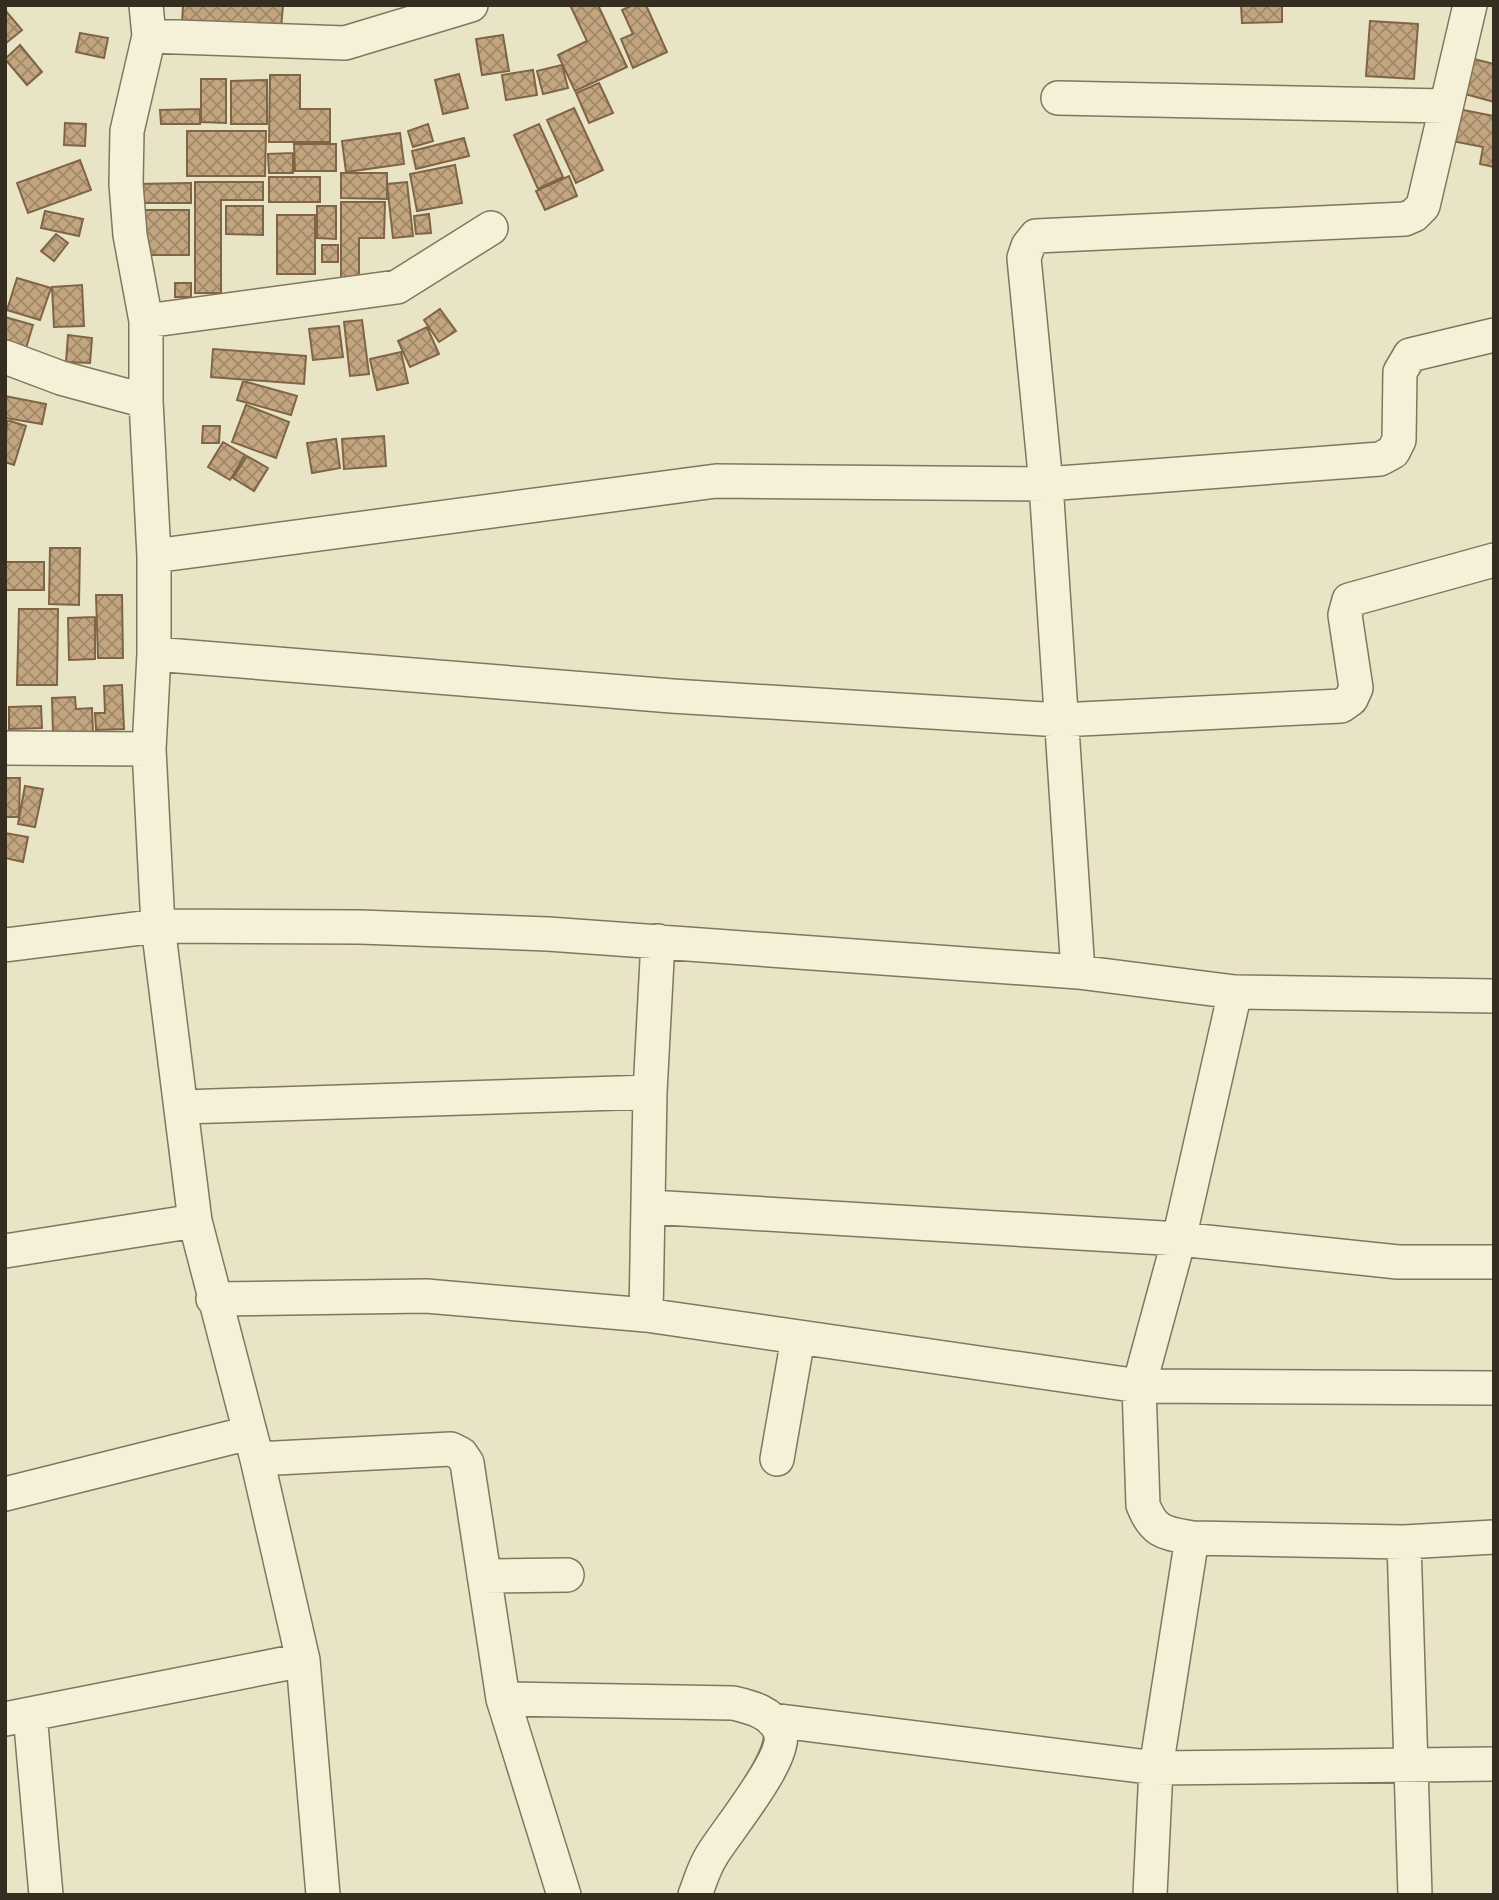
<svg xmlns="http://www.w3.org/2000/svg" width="1499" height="1900" font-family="Spectral,serif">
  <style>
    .building { fill: url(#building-cross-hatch); stroke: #7f6546; stroke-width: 2 }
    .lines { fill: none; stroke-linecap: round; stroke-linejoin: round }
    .minor-casing { stroke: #82765e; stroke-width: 36 }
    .minor { stroke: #f5f0d8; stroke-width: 33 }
  </style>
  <defs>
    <pattern id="building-cross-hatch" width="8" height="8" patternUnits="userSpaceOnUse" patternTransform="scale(1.75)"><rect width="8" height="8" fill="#c3a680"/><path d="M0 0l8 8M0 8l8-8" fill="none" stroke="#9f8868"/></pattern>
  </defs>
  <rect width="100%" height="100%" fill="#e9e4c6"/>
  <path class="building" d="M183,5H283L281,29L182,24Z
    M570,5H598L627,67L575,91L558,55L587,41Z
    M633,5H646L667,52L633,68L621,39L633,34L622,10Z
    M1241,5H1282V22L1242,23Z
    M5,10L22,30L5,44Z
    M1370,21L1418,24L1414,79L1366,76Z
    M80,33L108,38L104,58L76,52Z
    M503,35L509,71L482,75L476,39Z
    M20,45L42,72L27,85L5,59Z
    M1474,59L1494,64V102L1465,94Z
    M562,65L568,88L543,94L537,71Z
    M533,70L537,95L506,100L502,75Z
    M459,74L468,108L443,114L435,80Z
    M270,75H300V109H330V142H269Z
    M201,79H226V123L201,122Z
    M267,80V124H231V81Z
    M599,83L613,113L589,123L576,93Z
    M574,108L603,170L576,183L547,120Z
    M200,109V124H161L160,110Z
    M1458,109L1494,116V167L1480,164L1483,147L1452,141Z
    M65,123L86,124L85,146L64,145Z
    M428,124L433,141L413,147L408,131Z
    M539,124L563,177L538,189L514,135Z
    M187,131H266L265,176H187Z
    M400,133L404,164L346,172L342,141Z
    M464,138L469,156L416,169L412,151Z
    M294,144H336V171H295Z
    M293,153V173H269L268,154Z
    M80,160L91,190L28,213L17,183Z
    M455,165L462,203L417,211L410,174Z
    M341,173H387V199L341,198Z
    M569,176L577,196L545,210L536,191Z
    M269,177H320V202H269Z
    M195,182H263V200H221V293H195Z
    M407,182L413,236L393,238L387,184Z
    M191,183V203H137V184Z
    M341,202H385L384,238H359V285H341Z
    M226,206H263V235L226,234Z
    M317,206H336V239L317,238Z
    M144,210H189V255H144Z
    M45,211L83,219L79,236L41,228Z
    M429,214L431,233L416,234L414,216Z
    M277,215H315V274H277Z
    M56,234L68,243L54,261L41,251Z
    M322,245H338V262H322Z
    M17,278L51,288L40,320L7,310Z
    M175,283H191V297H175Z
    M82,285L84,326L54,327L52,287Z
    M440,309L456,331L439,342L424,320Z
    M5,317L33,325L26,348L5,342Z
    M362,320L369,374L350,376L344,322Z
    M339,326L343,357L313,360L309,329Z
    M427,327L439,354L410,367L398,341Z
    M68,335L92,338L90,363L66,362Z
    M213,349L306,356L304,384L211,377Z
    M401,352L408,383L377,390L370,359Z
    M243,381L297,396L291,415L237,400Z
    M5,396L46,404L42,424L5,418Z
    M246,405L289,422L276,458L232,442Z
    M7,420L26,426L14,465L5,462Z
    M203,426H220L219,443H202Z
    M384,436L386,466L344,469L342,439Z
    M336,439L340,468L312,473L307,443Z
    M223,442L245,455L230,480L208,467Z
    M247,456L268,468L254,491L233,478Z
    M50,548H80L79,605L49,604Z
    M5,562H44V590H5Z
    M96,595H122L123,658H98Z
    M19,609H58L57,685H17Z
    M95,617V659L69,660L68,618Z
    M122,685L124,729L96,730L95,713H105L104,686Z
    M75,697L76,709L92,708L93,732L53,733L52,698Z
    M41,706L42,728L9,729V707Z
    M5,778H20L19,817H5Z
    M25,786L43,789L35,827L18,824Z
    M5,833L28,837L23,862L5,858Z"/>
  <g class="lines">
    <defs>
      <path id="minor" d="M146,5L149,36L127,131L126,184L130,235L146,321V401L154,556V654L149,749L158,926L195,1221L257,1459L303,1660L323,1895
        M1470,5L1423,206L1414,215L1405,219L1036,236L1028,246L1024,258L1046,484L1380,459L1393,452L1399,440L1400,372L1410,355L1494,335
        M149,36L345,43L471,5
        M1058,98L1445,106
        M146,321L397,287L491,228
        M5,357L61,378L146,401
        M154,556L716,481L1046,484L1078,972
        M154,654L672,696L1060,720L1341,706L1351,699L1356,688L1345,615L1349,600L1494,560
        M5,748L149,749
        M5,945L158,926L360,927L548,934L1078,972L1235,992L1494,996
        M1235,992L1179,1239L1139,1386L1143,1505C1154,1533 1165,1533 1192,1538L1404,1542L1494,1537
        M182,1107L650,1092
        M650,1207L1179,1239L1398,1262H1494
        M5,1251L195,1221
        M213,1299L426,1296L646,1315L1139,1386L1494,1388
        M646,1315L650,1092L658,941
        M257,1459L451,1449L461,1454L467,1463L503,1699L564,1895
        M777,1459L798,1338
        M5,1494L249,1433
        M1404,1542L1415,1895
        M484,1576L567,1575
        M503,1699L733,1703C749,1707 770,1711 779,1729C792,1754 726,1831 712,1855C704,1867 700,1882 695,1895
        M30,1714L46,1895
        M5,1719L303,1660
        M772,1720L1156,1768L1494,1764
        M1150,1895L1156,1768L1192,1538"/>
    </defs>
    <use href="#minor" class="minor-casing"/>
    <use href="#minor" class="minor"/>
  </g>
  <rect width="1499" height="1900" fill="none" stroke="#342d20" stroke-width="14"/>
</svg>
